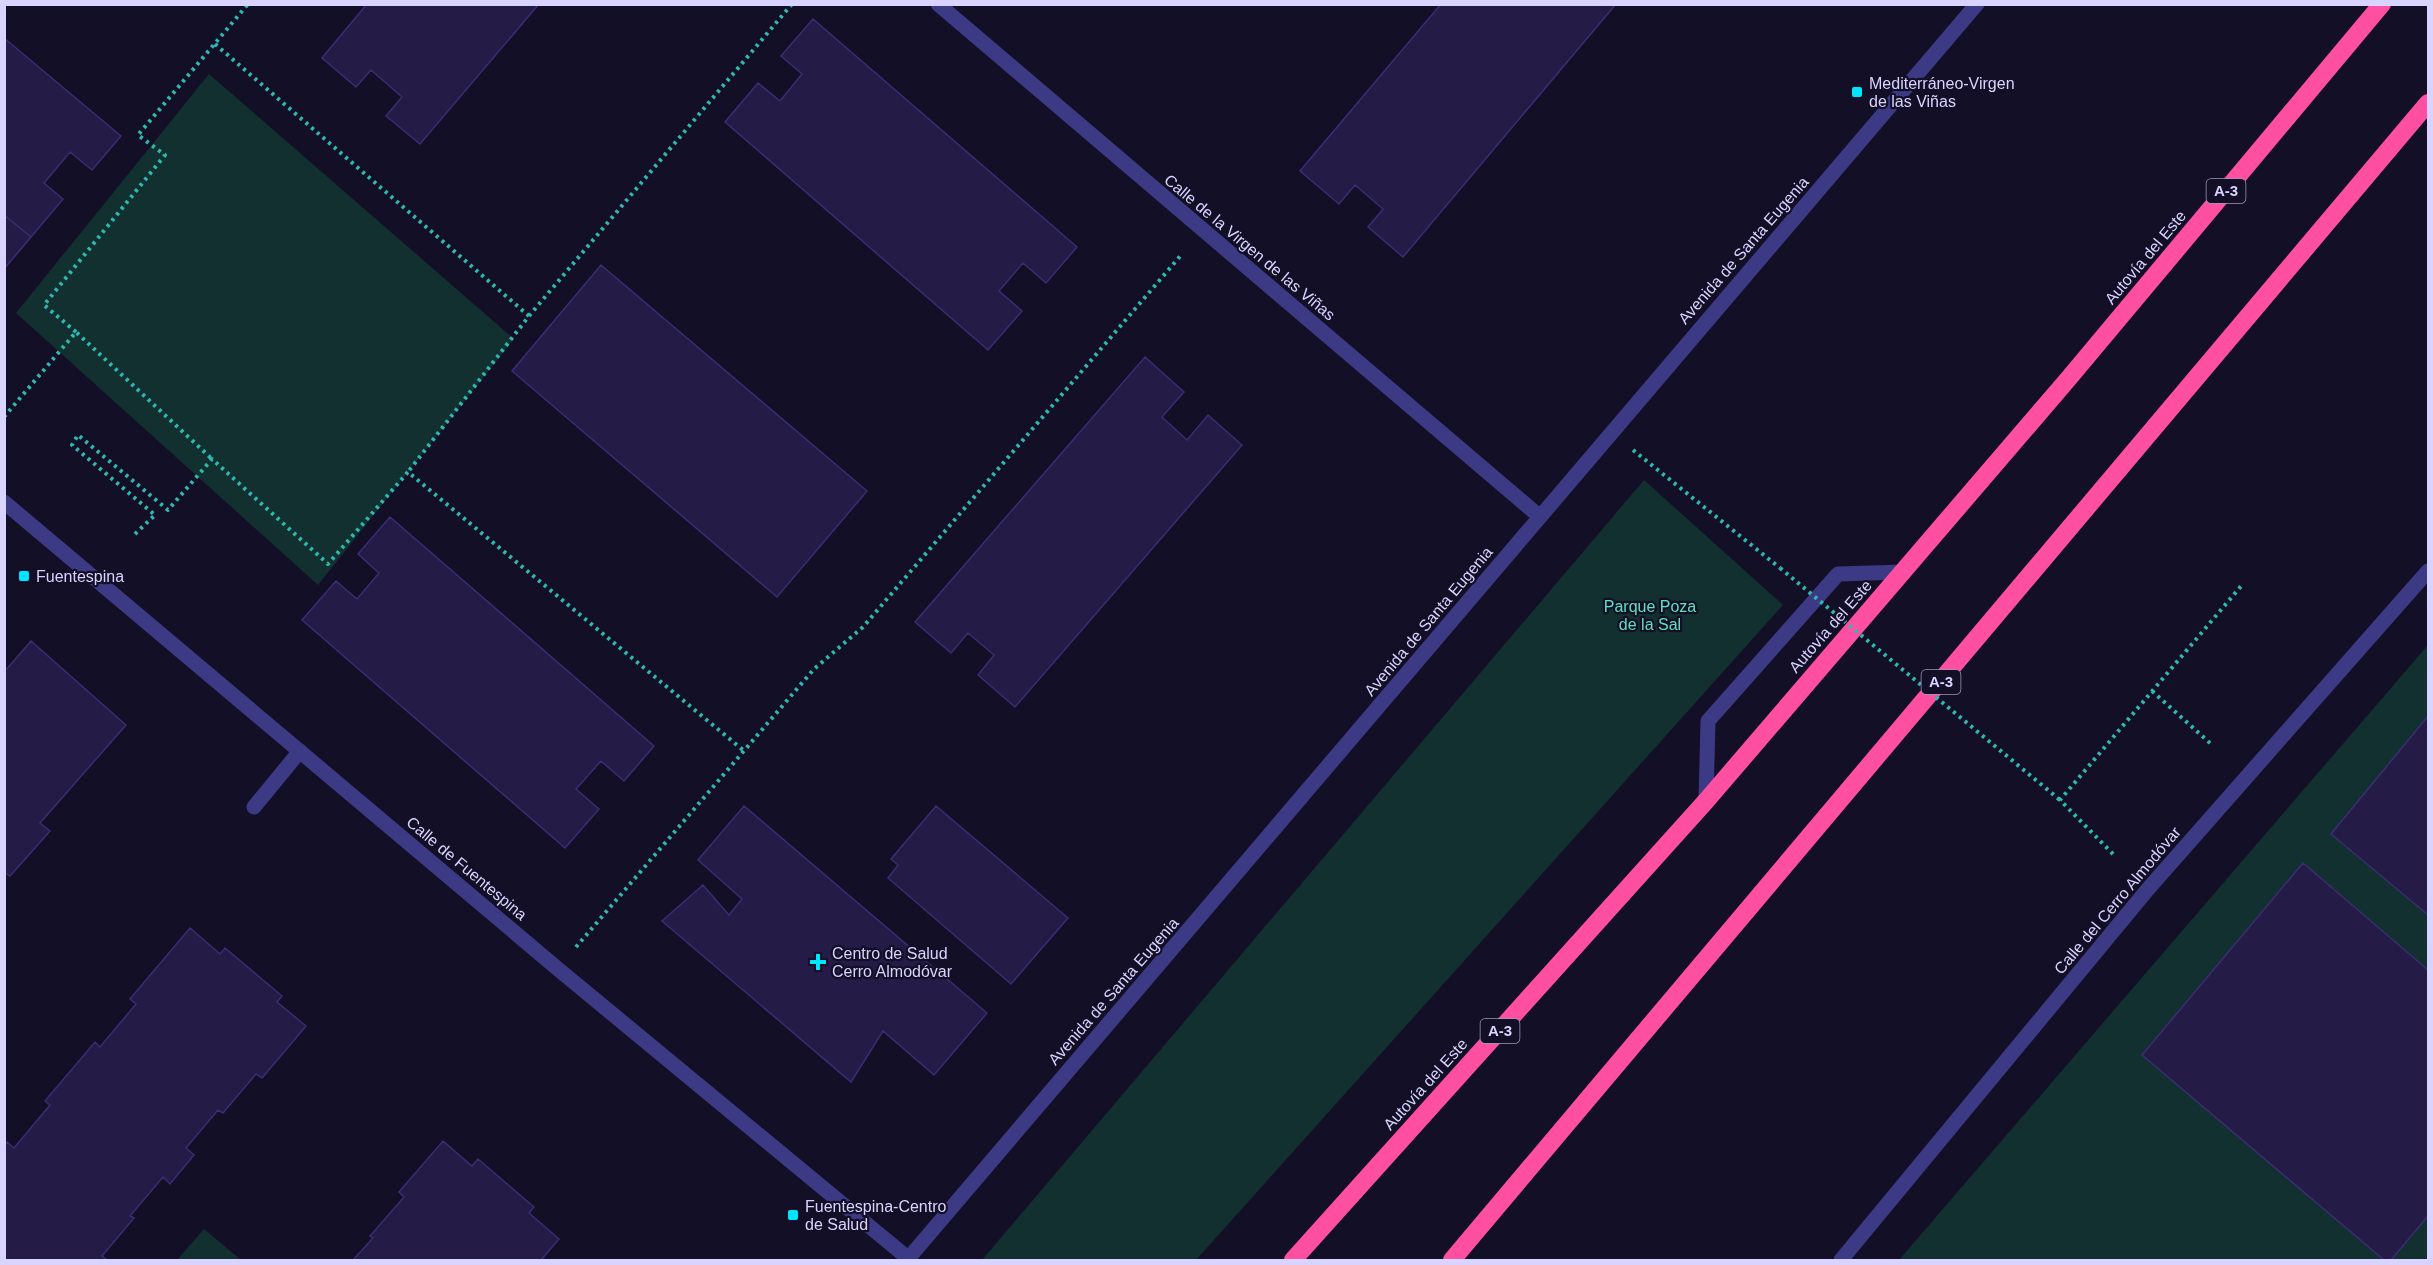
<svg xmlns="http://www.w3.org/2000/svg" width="2433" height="1265" font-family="Arial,sans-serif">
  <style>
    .green { fill: #12302f }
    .building { fill: #241b47; stroke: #3b2d73; stroke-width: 1.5 }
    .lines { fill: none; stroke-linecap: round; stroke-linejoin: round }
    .path { stroke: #2fb8b0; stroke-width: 4; stroke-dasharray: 3 4.5; stroke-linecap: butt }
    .service { stroke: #3d3a85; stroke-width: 15 }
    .minor { stroke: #3d3a85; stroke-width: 15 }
    .motorway { stroke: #ff4fa3; stroke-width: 18 }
    .path-bridge { stroke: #2fb8b0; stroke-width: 4; stroke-dasharray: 3 4.5; stroke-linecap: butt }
    .poi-dot { fill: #00e5ff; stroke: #130f26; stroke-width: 2 }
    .labels { text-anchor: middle; stroke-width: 4.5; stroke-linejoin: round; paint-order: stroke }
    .shield { fill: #130f26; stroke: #9e99be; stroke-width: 1.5 }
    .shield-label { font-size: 15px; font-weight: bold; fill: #d9d4ff }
    .poi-label { font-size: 16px; fill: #d9d4ff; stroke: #130f26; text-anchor: start }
    .street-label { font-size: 16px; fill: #d9d4ff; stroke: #130f26 }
    .park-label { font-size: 16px; fill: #5fe0c0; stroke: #130f26 }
  </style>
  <rect width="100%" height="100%" fill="#130f26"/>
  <path class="green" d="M209,74L514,339L318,585L16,313Z
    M1644,480L1783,605L1196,1260H982Z
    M2428,645V1260H1899Z
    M204,1229L241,1260H177Z"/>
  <path class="building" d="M367,4H539L420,144L386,116L402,97L371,70L356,87L322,58Z
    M1441,4H1616L1403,257L1368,227L1383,209L1355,185L1339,204L1300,171Z
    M813,19L1077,247L1046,283L1023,263L999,291L1022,311L988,350L725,122L758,83L780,101L802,74L781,56Z
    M4,38L121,136L92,170L70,152L44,183L63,199L31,237L4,215Z
    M4,215L31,237L4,269Z
    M601,265L867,491L777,597L512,371Z
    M1145,357L1184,392L1162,417L1187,440L1208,415L1242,445L1015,707L978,675L994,655L968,633L951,653L915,622Z
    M390,517L654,746L624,781L601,761L576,789L599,809L565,848L302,620L336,581L357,599L379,573L358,554Z
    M31,641L126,725L40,823L50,831L10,876L4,872V672Z
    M2428,716V915L2331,834Z
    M744,806L987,1013L934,1075L883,1031L851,1082L662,921L703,885L729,915L742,899L698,860Z
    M936,806L1068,918L1011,984L888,878L898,865L891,859Z
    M2303,863L2428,970V1216L2391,1260H2384L2142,1055Z
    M190,928L220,954L225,948L282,996L277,1002L306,1026L262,1078L256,1074L223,1113L218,1110L186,1148L194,1155L170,1184L163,1177L130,1216L134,1218L102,1256L107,1260H4V1146L7,1142L14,1148L50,1105L45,1101L95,1042L100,1047L136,1004L130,999Z
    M443,1141L472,1166L478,1159L534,1207L529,1213L559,1239L541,1260H353L373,1238L370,1236L404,1197L399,1192Z"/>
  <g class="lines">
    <path class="path" d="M215,44L529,316L408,472
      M529,316L792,4
      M76,332L44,305L165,155L138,135L248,4
      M4,417L76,332L213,460
      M1633,450L1780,568
      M135,534L155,515L72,445L78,435L168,510L212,459L328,564L408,472L743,750
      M2152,691L2211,744
      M2113,854L2060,800L2242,585
      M576,947L814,669L863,627L1182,254"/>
    <path class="service" d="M1706,801L1708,721L1838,574L1903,572
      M254,807L300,751"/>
    <path class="minor" d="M938,4L1539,516
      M4,502L558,969L909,1259
      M907,1260L1977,4
      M1841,1260L2148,889L2428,571"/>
    <path class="motorway" d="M1293,1260L1706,801L2069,378L2382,4
      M1452,1260L2428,103"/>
    <path class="path-bridge" d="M1780,568L2060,800"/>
  </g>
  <g class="poi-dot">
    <rect x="1851" y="86" width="12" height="12" rx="3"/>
    <rect x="18" y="570" width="12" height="12" rx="3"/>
    <path d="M815 953h6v6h6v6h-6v6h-6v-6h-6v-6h6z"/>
    <rect x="787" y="1209" width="12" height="12" rx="3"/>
  </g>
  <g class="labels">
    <g class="shield">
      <rect x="2206.5" y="179" width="39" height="24" rx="4.5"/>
      <rect x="1921.5" y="670" width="39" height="24" rx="4.5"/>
      <rect x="1480.5" y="1019" width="39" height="24" rx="4.5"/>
    </g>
    <g class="shield-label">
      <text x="2226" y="196">A-3</text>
      <text x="1941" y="687">A-3</text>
      <text x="1500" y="1036">A-3</text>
    </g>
    <g class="poi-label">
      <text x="1869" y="89">Mediterráneo-Virgen<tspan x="1869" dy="18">de las Viñas</tspan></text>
      <text x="36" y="582">Fuentespina</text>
      <text x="832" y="959">Centro de Salud<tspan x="832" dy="18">Cerro Almodóvar</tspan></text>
      <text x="805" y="1212">Fuentespina-Centro<tspan x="805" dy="18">de Salud</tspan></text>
    </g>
    <g class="street-label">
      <text transform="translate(1250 247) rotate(40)" y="6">Calle de la Virgen de las Viñas</text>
      <text transform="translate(1743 250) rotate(-49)" y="6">Avenida de Santa Eugenia</text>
      <text transform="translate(2145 257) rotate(-50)" y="6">Autovía del Este</text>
      <text transform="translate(1428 621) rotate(-50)" y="6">Avenida de Santa Eugenia</text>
      <text transform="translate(1830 626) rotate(-49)" y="6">Autovía del Este</text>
      <text transform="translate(467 868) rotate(40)" y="6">Calle de Fuentespina</text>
      <text transform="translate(2117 900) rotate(-50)" y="6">Calle del Cerro Almodóvar</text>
      <text transform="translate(1113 991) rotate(-49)" y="6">Avenida de Santa Eugenia</text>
      <text transform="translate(1425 1084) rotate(-48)" y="6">Autovía del Este</text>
    </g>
    <g class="park-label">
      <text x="1650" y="612">Parque Poza<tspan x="1650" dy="18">de la Sal</tspan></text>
    </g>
  </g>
  <rect width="2433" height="1265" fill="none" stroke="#d9d4ff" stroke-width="12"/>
</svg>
